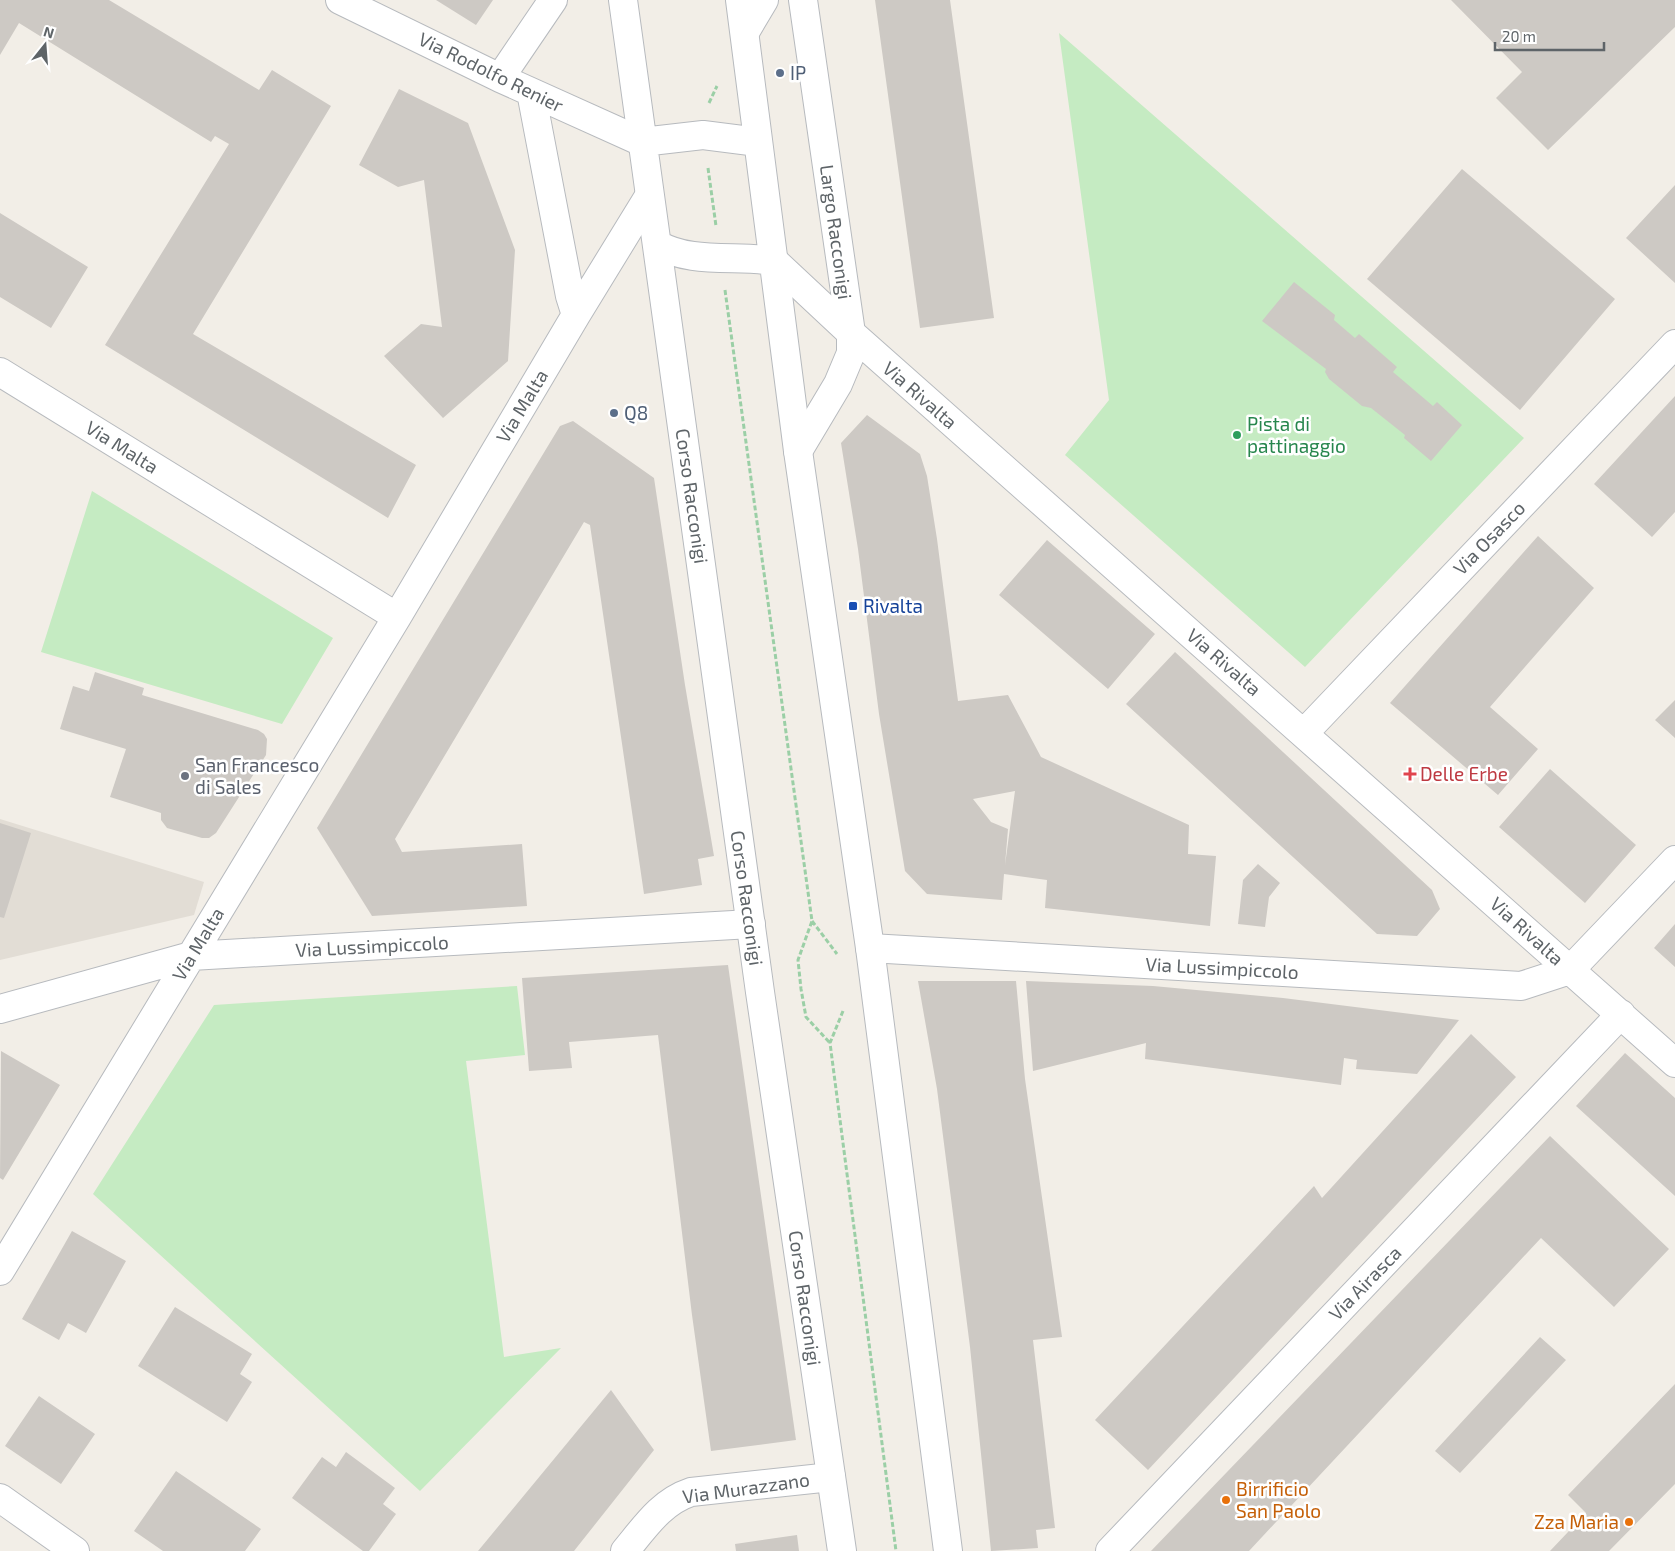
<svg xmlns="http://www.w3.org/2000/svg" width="1675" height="1551" font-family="'Exo 2',sans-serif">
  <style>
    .education { fill: #e2ddd5 }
    .green { fill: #c5ebc2 }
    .building { fill: #cdc9c4; fill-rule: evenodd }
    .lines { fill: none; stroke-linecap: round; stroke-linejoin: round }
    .minor-casing { stroke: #b7babe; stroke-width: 30 }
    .tertiary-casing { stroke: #b7babe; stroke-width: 30 }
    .path { stroke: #9bcfa6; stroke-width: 3; stroke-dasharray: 5 2.5; stroke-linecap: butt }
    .minor { stroke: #fff; stroke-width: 28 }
    .tertiary { stroke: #fff; stroke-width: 28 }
    .service-dot { fill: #5c6f8a; stroke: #fff; stroke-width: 2 }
    .leisure-dot { fill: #2e9e5b; stroke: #fff; stroke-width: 2 }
    .transit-dot { fill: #1a4fb4; stroke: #fff; stroke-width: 2 }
    .health-dot { fill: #e0444e; stroke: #fff; stroke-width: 2 }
    .worship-dot { fill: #6b7280; stroke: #fff; stroke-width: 2 }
    .food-dot { fill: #e8710a; stroke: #fff; stroke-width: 2 }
    .labels { text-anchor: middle; stroke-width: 5; stroke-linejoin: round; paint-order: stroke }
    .street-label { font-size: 19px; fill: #5e6468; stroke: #fff }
    .service-label { font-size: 19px; fill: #4e5e75; stroke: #fff; text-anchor: start }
    .leisure-label { font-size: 19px; fill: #27864d; stroke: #fff; text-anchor: start }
    .transit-label { font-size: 19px; fill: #164399; stroke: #fff; text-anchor: start }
    .worship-label { font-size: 19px; fill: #5b616d; stroke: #fff; text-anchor: start }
    .health-label { font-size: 19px; fill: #be3a42; stroke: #fff; text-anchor: start }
    .food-label { font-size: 19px; fill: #c56008; stroke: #fff; text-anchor: start }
  </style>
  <rect width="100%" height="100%" fill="#f2eee7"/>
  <path class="education" d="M0,819L204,882L194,915L0,960Z"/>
  <path class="green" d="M1059,33L1524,438L1305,667L1065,455L1109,400Z
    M92,491L333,638L282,724L41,652Z
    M517,986L525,1055L466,1061L504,1357L561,1348L420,1491L93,1194L214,1005Z"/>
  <path class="building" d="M0,0H109L259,90L272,70L331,106L193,334L416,465L388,518L105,345L229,144L215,136L211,142L19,23L0,55Z
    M436,0H493L476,25Z
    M875,0H950L994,318L920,328Z
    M1451,0H1675V27L1548,150L1496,98L1522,72Z
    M399,89L468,123L515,250L508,361L443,418L384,356L421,324L442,327L424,180L398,187L359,165Z
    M1462,169L1615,299L1520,410L1367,279Z
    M1675,185V283L1626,238Z
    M0,213L88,267L51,328L0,297Z
    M1294,282L1335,315L1334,320L1355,338L1359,334L1397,367L1393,372L1433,406L1437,402L1462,425L1431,461L1404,438L1405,435L1371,408L1362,406L1329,379L1325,372L1326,369L1262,321Z
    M1675,396V512L1652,537L1594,484Z
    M867,415L920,454L927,476L937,539L958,701L1008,695L1041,757L1189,825L1188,854L1216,856L1210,926L1045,908L1047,880L1004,874L1002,900L927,894L905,871L879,714L858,549L841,443ZM1015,791L1005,865L1008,829L991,822L973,799Z
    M573,421L654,478L685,685L714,856L698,859L702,885L644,894L590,525L584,522L395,839L402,852L522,844L527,906L372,916L317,828L560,426Z
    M1538,536L1594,588L1490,707L1538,749L1498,795L1390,703Z
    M1047,540L1155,634L1108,689L999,595Z
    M1175,652L1432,890L1440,909L1417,936L1377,934L1126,704Z
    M95,672L144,688L142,695L258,730L264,734L267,739L266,755L216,833L209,838H202L167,828L161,820V813L110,797L126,749L60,729L73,686L89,691Z
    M1675,700V738L1655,720Z
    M1550,769L1636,845L1585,903L1499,827Z
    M0,823L31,833L4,918L0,917Z
    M1258,864L1280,883L1269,897L1265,927L1238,924L1243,880Z
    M1675,924V967L1654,948Z
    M728,965L796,1440L711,1451L692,1315L658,1035L569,1042L572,1068L529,1071L522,978Z
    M918,981H1016L1025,1079L1062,1337L1033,1340L1055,1528L1036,1530L1038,1548L991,1551L970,1347L937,1089Z
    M1026,981L1153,986L1283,998L1459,1020L1417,1074L1356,1069L1357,1060L1344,1058L1341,1085L1145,1059L1146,1043L1033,1071Z
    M1471,1034L1516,1077L1148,1470L1095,1420L1314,1186L1322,1198Z
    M1,1051L60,1085L3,1180L0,1178Z
    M1625,1053L1675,1098V1196L1576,1106Z
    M1550,1136L1669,1249L1614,1307L1541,1238L1249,1551H1151Z
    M72,1231L126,1261L86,1333L68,1323L59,1340L22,1319Z
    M175,1307L252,1354L240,1374L252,1382L227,1422L138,1366Z
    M1540,1337L1566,1360L1460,1473L1435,1451Z
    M1675,1384V1484L1609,1551H1550L1586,1513L1568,1495Z
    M611,1390L654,1450L574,1551H478Z
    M39,1396L95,1434L61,1484L5,1446Z
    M346,1452L395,1488L383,1504L396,1514L369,1551H363L292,1498L322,1457L336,1467Z
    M176,1471L261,1529L245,1551H163L134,1531Z
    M797,1535L799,1551H736L735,1544Z"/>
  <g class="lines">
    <defs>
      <path id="minor" d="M340,0L500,78L642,142
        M745,32L764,0
        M500,78L553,0
        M531,92L570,296L576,315
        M774,261L851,333L1675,1063
        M0,372L397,617
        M798,451L838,384L851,353V333L803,0
        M1304,733L1675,344
        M870,948L1521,986L1570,970L1675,860
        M0,1009L191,956L751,924
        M0,1271L397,617L576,315L649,196
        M625,1551C645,1527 661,1502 691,1492L831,1477
        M1110,1551L1621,1014"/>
      <path id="tertiary" d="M623,0L760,992L842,1551
        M740,0L798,451L870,948L948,1551
        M642,142L703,135L758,142
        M657,244C689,264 736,255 774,261
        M0,1498L75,1551"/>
    </defs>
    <use href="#minor" class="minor-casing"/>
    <use href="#tertiary" class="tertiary-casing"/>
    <path class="path" d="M709,103L717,86
      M708,168L716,226
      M725,290L812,921L798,960L801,989L806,1017L830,1043
      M812,921L837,954
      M843,1011L830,1043L896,1551"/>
    <use href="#minor" class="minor"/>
    <use href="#tertiary" class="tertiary"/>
  </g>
  <g class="service-dot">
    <circle cx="780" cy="73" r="5"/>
    <circle cx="614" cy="413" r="5"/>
  </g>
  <circle class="leisure-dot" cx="1237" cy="435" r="5"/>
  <rect class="transit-dot" x="848" y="601" width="10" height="10" rx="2.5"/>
  <path class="health-dot" d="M1407.5 766.5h5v5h5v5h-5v5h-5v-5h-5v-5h5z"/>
  <circle class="worship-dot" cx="185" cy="776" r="5"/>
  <g class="food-dot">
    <circle cx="1226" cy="1500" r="5"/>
    <circle cx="1629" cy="1522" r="5"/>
  </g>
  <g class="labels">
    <g class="street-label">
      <text transform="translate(491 72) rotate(26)" y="7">Via Rodolfo Renier</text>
      <text transform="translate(836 232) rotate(82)" y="7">Largo Racconigi</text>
      <text transform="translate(920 395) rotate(41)" y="7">Via Rivalta</text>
      <text transform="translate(522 406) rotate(-59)" y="7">Via Malta</text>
      <text transform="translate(122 447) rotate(32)" y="7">Via Malta</text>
      <text transform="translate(692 496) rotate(82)" y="7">Corso Racconigi</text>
      <text transform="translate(1489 538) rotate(-46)" y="7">Via Osasco</text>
      <text transform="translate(1224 662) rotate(41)" y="7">Via Rivalta</text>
      <text transform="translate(747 898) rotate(82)" y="7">Corso Racconigi</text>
      <text transform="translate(1527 931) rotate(42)" y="7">Via Rivalta</text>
      <text transform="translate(198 944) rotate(-59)" y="7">Via Malta</text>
      <text transform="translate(372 946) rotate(-3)" y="7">Via Lussimpiccolo</text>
      <text transform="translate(1222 968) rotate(3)" y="7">Via Lussimpiccolo</text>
      <text transform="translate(1365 1283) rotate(-46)" y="7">Via Airasca</text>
      <text transform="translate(805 1298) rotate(82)" y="7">Corso Racconigi</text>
      <text transform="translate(746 1488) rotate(-8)" y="7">Via Murazzano</text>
    </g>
    <g class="service-label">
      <text x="790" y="80">IP</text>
      <text x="624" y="420">Q8</text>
    </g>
    <g class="leisure-label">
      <text x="1247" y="431">Pista di<tspan x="1247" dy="22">pattinaggio</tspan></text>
    </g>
    <g class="transit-label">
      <text x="863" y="613">Rivalta</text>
    </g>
    <g class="worship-label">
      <text x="195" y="772">San Francesco<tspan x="195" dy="22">di Sales</tspan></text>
    </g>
    <g class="health-label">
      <text x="1420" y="781">Delle Erbe</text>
    </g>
    <g class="food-label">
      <text x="1236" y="1496">Birrificio<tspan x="1236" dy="22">San Paolo</tspan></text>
      <text x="1619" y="1529" text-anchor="end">Zza Maria</text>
    </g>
  </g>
  <g transform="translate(45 45) rotate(17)" stroke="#ffffff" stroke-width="4" paint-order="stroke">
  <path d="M0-4L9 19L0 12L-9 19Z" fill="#5e6468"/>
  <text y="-8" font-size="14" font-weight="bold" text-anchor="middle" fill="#5e6468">N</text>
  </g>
  <path d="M1495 42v8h109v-8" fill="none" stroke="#5e6468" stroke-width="2.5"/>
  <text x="1502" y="42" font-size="15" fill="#5e6468" stroke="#ffffff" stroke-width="4" paint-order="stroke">20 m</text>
</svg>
